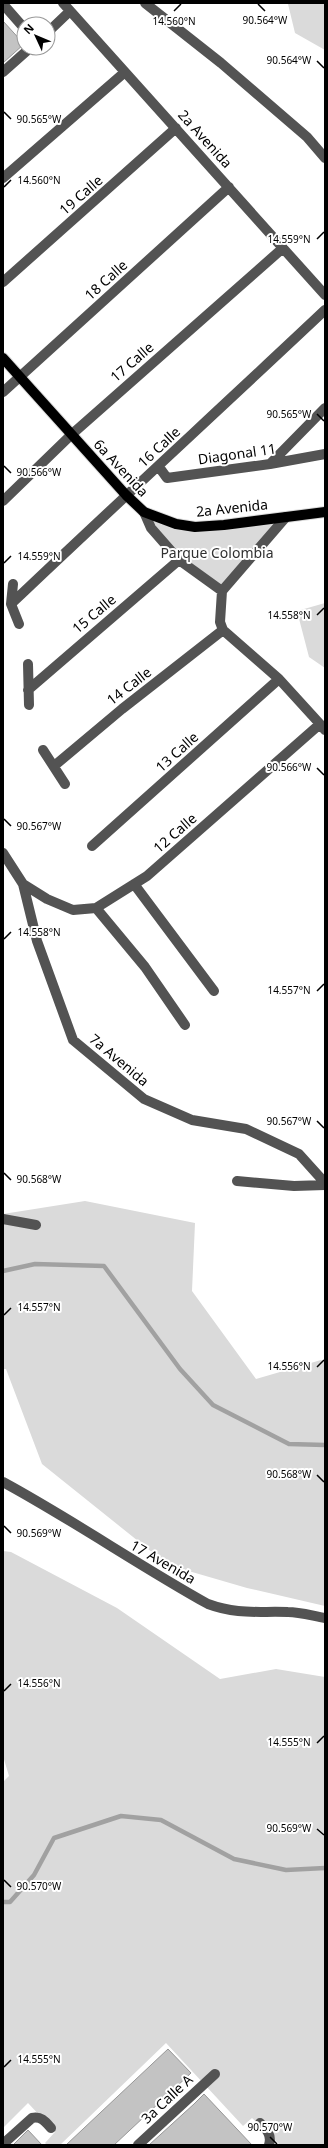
<svg xmlns="http://www.w3.org/2000/svg" width="328" height="2148" font-family="'Noto Sans',sans-serif">
  <style>
    .green { fill: #dadada }
    .lines { fill: none; stroke-linecap: round; stroke-linejoin: round }
    .stream { stroke: #a1a1a1; stroke-width: 4.5 }
    .building { fill: #c3c3c3; stroke: #979797 }
    .major-casing { stroke: #dbdbdb; stroke-width: 12 }
    .minor { stroke: #535353; stroke-width: 10 }
    .major { stroke: #000; stroke-width: 10 }
    .ticks { fill: none; stroke: #000; stroke-width: 1.5 }
    .labels { text-anchor: middle; stroke-width: 4; stroke-linejoin: round; paint-order: stroke }
    .street-label { font-size: 14px; fill: #000; stroke: #fff }
    .park-label { font-size: 14px; fill: #313131; stroke: #fff }
    .ticks-label { font-size: 10px; text-anchor: middle; fill: #000; stroke: #fff; stroke-width: 4; stroke-linejoin: round; paint-order: stroke }
  </style>
  <rect width="100%" height="100%" fill="#fff"/>
  <path class="green" d="M286,3H325V50L295,33L288,4Z
    M146,516L195,527L283,517L222,591L176,557Z
    M325,603V668L309,657L297,611Z
    M85,1201L195,1223L192,1291L256,1379L321,1360L325,1362V1606L247,1588L168,1565L42,1464L6,1369H3V1214Z
    M3,1551L11,1552L117,1608L220,1679L276,1669L325,1677V2145H280L252,2118L243,2126L166,2043L60,2145H47L45,2143L55,2132L28,2103L3,2128V1782L9,1776L3,1756Z"/>
  <g class="lines">
    <path class="stream" d="M3,1271L35,1264L104,1266L180,1369L213,1405L289,1444L325,1445
      M3,1902H10L34,1875L54,1838L121,1816L161,1820L234,1859L286,1870L325,1868"/>
  </g>
  <path class="building" d="M3,21L24,44L3,63Z
    M168,2049L191,2073L114,2145H66Z
    M204,2094L252,2145H149L194,2104Z
    M28,2130L42,2145H13Z"/>
  <g class="lines">
    <defs>
      <path id="major" d="M3,358L126,495L144,512L176,524L195,527L224,525L325,512"/>
    </defs>
    <use href="#major" class="major-casing"/>
    <path class="minor" d="M63,3L325,295
      M145,3L221,63L307,137L325,158
      M3,4L24,28
      M48,32L70,11
      M3,72L30,48
      M3,178L125,72
      M3,282L176,128
      M3,392L229,187
      M270,464L325,408
      M159,467L167,478L270,464L325,454
      M3,501L71,435L283,248
      M144,512L151,528L179,560L222,591
      M286,517L222,591L220,622L223,630L279,679L320,724
      M13,584L11,604L19,624
      M11,604C115,505 221,408 325,310
      M28,664L29,705
      M28,690L179,560
      M43,750L65,784
      M54,766L122,709L223,630
      M92,846L279,679
      M3,853L23,884L37,941L73,1040L144,1099L192,1120L246,1129L299,1154L325,1183
      M23,884L47,899L73,910L96,908L147,876L320,724L325,730
      M134,884L214,991
      M96,908L145,967L185,1025
      M237,1181L294,1186L325,1185
      M3,1219L36,1225
      M3,1482C73,1520 138,1565 208,1604C238,1615 257,1611 288,1612C300,1612 313,1616 325,1618
      M260,2123C267,2130 272,2135 269,2145
      M3,2144L32,2118C41,2116 45,2121 51,2128
      M138,2145L215,2074"/>
    <use href="#major" class="major"/>
  </g>
  <path class="ticks" d="M258,4L265,11M174,11L181,4M317,61L324,68M4,112L11,119M4,187L11,180M317,239L324,232M317,414L324,421M4,466L11,473M4,563L11,556M317,615L324,608M317,768L324,775M4,819L11,826M4,939L11,932M317,991L324,984M317,1121L324,1128M4,1173L11,1180M4,1315L11,1308M317,1367L324,1360M317,1475L324,1482M4,1526L11,1533M4,1691L11,1684M317,1743L324,1736M317,1829L324,1835M4,1880L11,1887M4,2067L11,2060M270,2137L277,2144"/>
  <g class="labels">
    <g class="street-label">
      <text transform="translate(205 139) rotate(48)" y="5">2a Avenida</text>
      <text transform="translate(81 195) rotate(-41)" y="5">19 Calle</text>
      <text transform="translate(106 280) rotate(-42)" y="5">18 Calle</text>
      <text transform="translate(132 362) rotate(-41)" y="5">17 Calle</text>
      <text transform="translate(159 447) rotate(-43)" y="5">16 Calle</text>
      <text transform="translate(237 454) rotate(-8)" y="5">Diagonal 11</text>
      <text transform="translate(121 468) rotate(47)" y="5">6a Avenida</text>
      <text transform="translate(232 508) rotate(-6)" y="5">2a Avenida</text>
      <text transform="translate(94 614) rotate(-40)" y="5">15 Calle</text>
      <text transform="translate(129 686) rotate(-38)" y="5">14 Calle</text>
      <text transform="translate(177 752) rotate(-42)" y="5">13 Calle</text>
      <text transform="translate(175 833) rotate(-41)" y="5">12 Calle</text>
      <text transform="translate(119 1060) rotate(40)" y="5">7a Avenida</text>
      <text transform="translate(163 1562) rotate(30)" y="5">17 Avenida</text>
      <text transform="translate(167 2099) rotate(-43)" y="5">3a Calle A</text>
    </g>
    <g class="park-label">
      <text x="217" y="558">Parque Colombia</text>
    </g>
  </g>
  <g class="ticks-label">
    <text x="265" y="24">90.564°W</text>
    <text x="174" y="25">14.560°N</text>
    <text x="289" y="64">90.564°W</text>
    <text x="39" y="123">90.565°W</text>
    <text x="39" y="184">14.560°N</text>
    <text x="289" y="243">14.559°N</text>
    <text x="289" y="418">90.565°W</text>
    <text x="39" y="476">90.566°W</text>
    <text x="39" y="560">14.559°N</text>
    <text x="289" y="619">14.558°N</text>
    <text x="289" y="771">90.566°W</text>
    <text x="39" y="830">90.567°W</text>
    <text x="39" y="936">14.558°N</text>
    <text x="289" y="994">14.557°N</text>
    <text x="289" y="1125">90.567°W</text>
    <text x="39" y="1183">90.568°W</text>
    <text x="39" y="1311">14.557°N</text>
    <text x="289" y="1370">14.556°N</text>
    <text x="289" y="1478">90.568°W</text>
    <text x="39" y="1537">90.569°W</text>
    <text x="39" y="1687">14.556°N</text>
    <text x="289" y="1746">14.555°N</text>
    <text x="289" y="1832">90.569°W</text>
    <text x="39" y="1890">90.570°W</text>
    <text x="39" y="2063">14.555°N</text>
    <text x="270" y="2131">90.570°W</text>
  </g>
  <rect width="328" height="2148" fill="none" stroke="#000000" stroke-width="8"/>
  <g transform="translate(36 36) rotate(314)"><circle r="19" fill="#ffffff" stroke="#999999"/>
  <path d="M0-3L7 15L0 10L-7 15Z" fill="#000000"/>
  <text y="-6" font-size="11" font-weight="bold" text-anchor="middle" fill="#000000">N</text>
  </g>
</svg>
